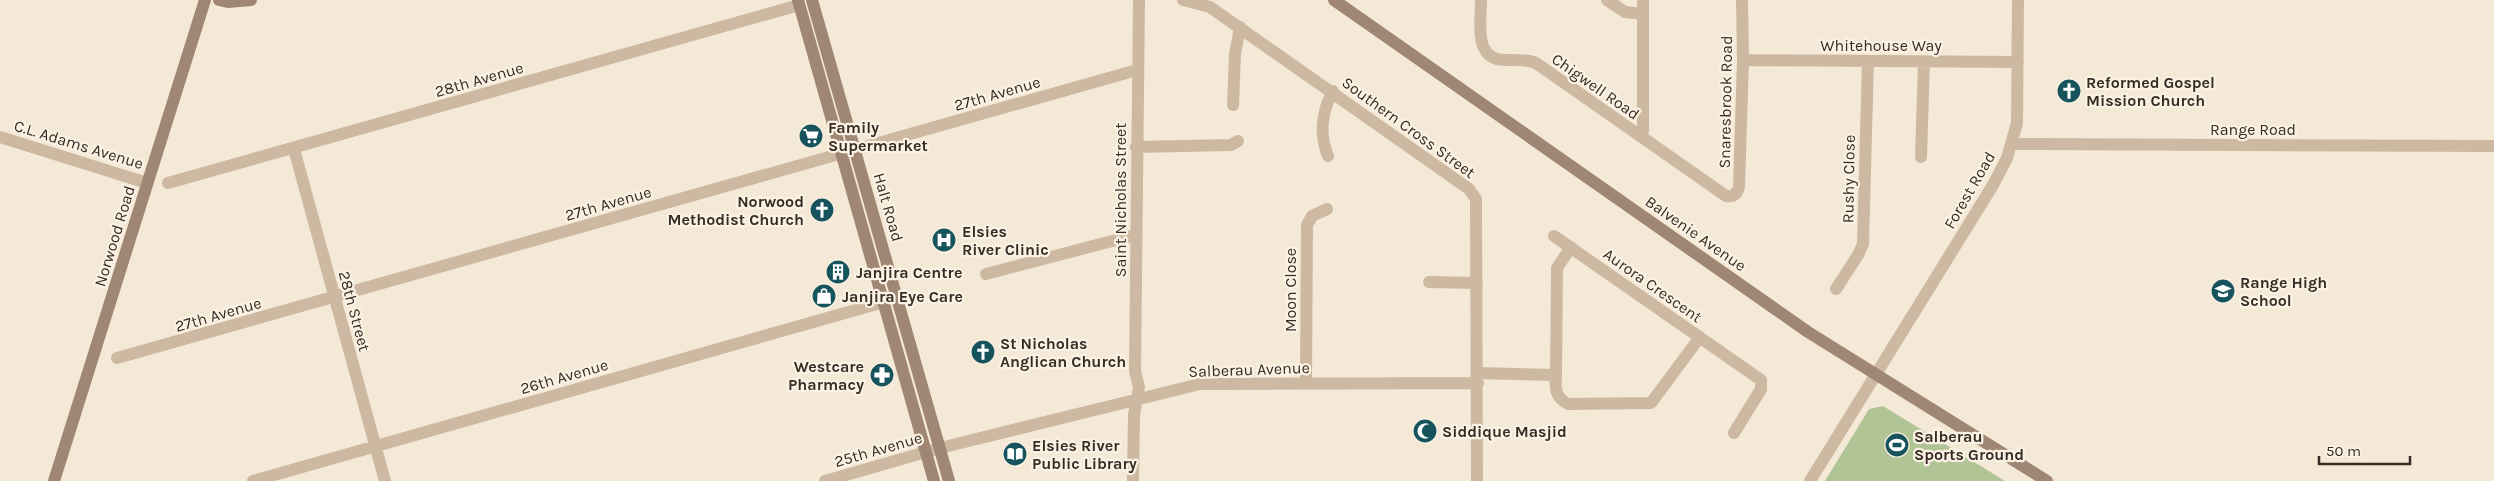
<svg xmlns="http://www.w3.org/2000/svg" width="2494" height="481" font-family="Karla,sans-serif">
  <style>
    .green { fill: #b1c496 }
    .lines { fill: none; stroke-linecap: round; stroke-linejoin: round }
    .street { stroke: #cdb9a2; stroke-width: 12 }
    .secondary { stroke: #a08774; stroke-width: 12 }
    .labels { text-anchor: middle; stroke-width: 4.5; stroke-linejoin: round; paint-order: stroke }
    .street-label { font-size: 16px; fill: #372c25; stroke: #fbf2e4 }
    .poi-label { font-size: 16px; font-weight: bold; fill: #372c25; stroke: #fbf2e4; text-anchor: start }
  </style>
  <rect width="100%" height="100%" fill="#f4e8d7"/>
  <path class="green" d="M1883,406L2005,481H1825L1869,409Z"/>
  <g class="lines">
    <path class="street" d="M1183,0L1210,7L1469,189L1476,199L1477,481
      M1481,0C1481,22 1473,60 1505,60C1515,60 1527,59 1536,63L1726,196C1733,197 1737,194 1739,187L1743,60L1742,0
      M1607,0L1625,12L1643,14
      M1743,60L2018,62
      M1233,105L1235,54L1240,27
      M1640,136L1643,131V0
      M0,137L147,183
      M2012,144L2494,146
      M1136,147L1231,145L1238,141
      M294,149L385,481
      M1328,156C1319,134 1322,111 1333,91
      M1921,157L1924,62
      M168,183L799,5
      M1554,236L1761,380V389L1734,433
      M986,274L1135,235
      M1429,282L1477,283
      M1836,289L1858,255L1863,244L1868,61
      M117,358L1137,70
      M1477,373L1556,375L1557,268L1571,247
      M1556,375C1555,389 1555,397 1568,404L1651,403L1700,337
      M1306,383L1307,225L1312,216L1327,209
      M253,481L884,302
      M825,481L940,448L1200,384L1478,383
      M1133,481L1134,415L1139,387L1135,371L1139,0
      M1810,481L1993,185L2007,158L2017,123L2018,0"/>
    <path class="secondary" d="M219,0L228,2L251,0
      M798,0L934,481
      M812,0L949,481
      M1334,0L1808,332L2047,481
      M54,481L205,0"/>
  </g>
  <defs>
    <symbol id="church-disc" viewBox="-11 -11 22 22"><circle r="9.5" fill="#17535c" stroke="#fbf2e4"/><path d="M-1.2-6h2.4v3.5h3.3v2.4h-3.3V6h-2.4V-.1h-3.3v-2.4h3.3Z" fill="#fff"/></symbol>
    <symbol id="supermarket-disc" viewBox="-11 -11 22 22"><circle r="9.5" fill="#17535c" stroke="#fbf2e4"/><path d="M-6-5.5h2.5l.6 2H6L4.5 2H-2.5L-4.4-4H-6ZM-1.5 3.2a1.3 1.3 0 1 0 .1 0ZM3 3.2a1.3 1.3 0 1 0 .1 0Z" fill="#fff"/></symbol>
    <symbol id="hospital-disc" viewBox="-11 -11 22 22"><circle r="9.5" fill="#17535c" stroke="#fbf2e4"/><path d="M-5-5h3v3.5h4V-5h3V5h-3V1.5h-4V5h-3Z" fill="#fff"/></symbol>
    <symbol id="building-disc" viewBox="-11 -11 22 22"><circle r="9.5" fill="#17535c" stroke="#fbf2e4"/><path d="M-4-6H4V6H1V3H-1V6H-4ZM-2.5-4.3h1.7v1.8h-1.7ZM.8-4.3h1.7v1.8H.8ZM-2.5-1h1.7V.8h-1.7ZM.8-1h1.7V.8H.8Z" fill="#fff"/></symbol>
    <symbol id="school-disc" viewBox="-11 -11 22 22"><circle r="9.5" fill="#17535c" stroke="#fbf2e4"/><path d="M0-5L7-2L0 1L-7-2ZM-4 1L0 2.5L4 1V4Q0 6-4 4Z" fill="#fff"/></symbol>
    <symbol id="shop-disc" viewBox="-11 -11 22 22"><circle r="9.5" fill="#17535c" stroke="#fbf2e4"/><path d="M-5-2.5h2.3a2.7 3.5 0 0 1 5.4 0H5L5.5 6h-11ZM-1.5-2.5h3a1.5 2.3 0 0 0-3 0Z" fill="#fff"/></symbol>
    <symbol id="pharmacy-disc" viewBox="-11 -11 22 22"><circle r="9.5" fill="#17535c" stroke="#fbf2e4"/><path d="M-2-6h4v4h4v4h-4v4h-4v-4h-4v-4h4Z" fill="#fff"/></symbol>
    <symbol id="mosque-disc" viewBox="-11 -11 22 22"><circle r="9.5" fill="#17535c" stroke="#fbf2e4"/><path d="M3.5-4.9A6 6 0 1 0 3.5 4.9A5 5 0 1 1 3.5-4.9Z" fill="#fff"/></symbol>
    <symbol id="stadium-disc" viewBox="-11 -11 22 22"><circle r="9.5" fill="#17535c" stroke="#fbf2e4"/><path d="M0-5a6.5 5 0 1 0 0 10a6.5 5 0 1 0 0-10ZM-3.5-1.8h7v3.6h-7Z" fill="#fff"/></symbol>
    <symbol id="library-disc" viewBox="-11 -11 22 22"><circle r="9.5" fill="#17535c" stroke="#fbf2e4"/><path d="M-6-4Q-3-5.5-.7-3.5V5Q-3 3-6 4ZM6-4Q3-5.5 .7-3.5V5Q3 3 6 4Z" fill="#fff"/></symbol>
  </defs>
  <g fill-rule="evenodd">
    <use href="#church-disc" x="2055" y="77" width="28" height="28"/>
    <use href="#supermarket-disc" x="797" y="122" width="28" height="28"/>
    <use href="#church-disc" x="808" y="196" width="28" height="28"/>
    <use href="#hospital-disc" x="930" y="226" width="28" height="28"/>
    <use href="#building-disc" x="824" y="258" width="28" height="28"/>
    <use href="#school-disc" x="2209" y="277" width="28" height="28"/>
    <use href="#shop-disc" x="810" y="282" width="28" height="28"/>
    <use href="#church-disc" x="969" y="338" width="28" height="28"/>
    <use href="#pharmacy-disc" x="868" y="361" width="28" height="28"/>
    <use href="#mosque-disc" x="1411" y="417" width="28" height="28"/>
    <use href="#stadium-disc" x="1883" y="431" width="28" height="28"/>
    <use href="#library-disc" x="1001" y="440" width="28" height="28"/>
  </g>
  <g class="labels">
    <g class="street-label">
      <text x="1881" y="51">Whitehouse Way</text>
      <text transform="translate(479 79) rotate(-16)" y="6">28th Avenue</text>
      <text transform="translate(1596 86) rotate(35)" y="6">Chigwell Road</text>
      <text transform="translate(997 93) rotate(-16)" y="6">27th Avenue</text>
      <text transform="translate(1725 102) rotate(-89)" y="6">Snaresbrook Road</text>
      <text transform="translate(1409 127) rotate(36)" y="6">Southern Cross Street</text>
      <text x="2253" y="135">Range Road</text>
      <text transform="translate(79 144) rotate(17)" y="6">C.L. Adams Avenue</text>
      <text transform="translate(1848 179) rotate(-89)" y="6">Rushy Close</text>
      <text transform="translate(1969 190) rotate(-60)" y="6">Forest Road</text>
      <text transform="translate(1120 200) rotate(-90)" y="6">Saint Nicholas Street</text>
      <text transform="translate(608 203) rotate(-16)" y="6">27th Avenue</text>
      <text transform="translate(889 207) rotate(74)" y="6">Halt Road</text>
      <text transform="translate(1696 233) rotate(35)" y="6">Balvenie Avenue</text>
      <text transform="translate(114 236) rotate(-73)" y="6">Norwood Road</text>
      <text transform="translate(1653 285) rotate(35)" y="6">Aurora Crescent</text>
      <text transform="translate(1290 290) rotate(-90)" y="6">Moon Close</text>
      <text transform="translate(355 311) rotate(75)" y="6">28th Street</text>
      <text transform="translate(218 314) rotate(-16)" y="6">27th Avenue</text>
      <text transform="translate(1249 369) rotate(-2)" y="6">Salberau Avenue</text>
      <text transform="translate(564 376) rotate(-16)" y="6">26th Avenue</text>
      <text transform="translate(878 449) rotate(-16)" y="6">25th Avenue</text>
    </g>
    <g class="poi-label">
      <text x="2086" y="88">Reformed Gospel<tspan x="2086" dy="18">Mission Church</tspan></text>
      <text x="828" y="133">Family<tspan x="828" dy="18">Supermarket</tspan></text>
      <text x="804" y="207" text-anchor="end">Norwood<tspan x="804" dy="18">Methodist Church</tspan></text>
      <text x="962" y="237">Elsies<tspan x="962" dy="18">River Clinic</tspan></text>
      <text x="856" y="278">Janjira Centre</text>
      <text x="2240" y="288">Range High<tspan x="2240" dy="18">School</tspan></text>
      <text x="842" y="302">Janjira Eye Care</text>
      <text x="1000" y="349">St Nicholas<tspan x="1000" dy="18">Anglican Church</tspan></text>
      <text x="864" y="372" text-anchor="end">Westcare<tspan x="864" dy="18">Pharmacy</tspan></text>
      <text x="1442" y="437">Siddique Masjid</text>
      <text x="1914" y="442">Salberau<tspan x="1914" dy="18">Sports Ground</tspan></text>
      <text x="1032" y="451">Elsies River<tspan x="1032" dy="18">Public Library</tspan></text>
    </g>
  </g>
  <path d="M2319 456v8h91v-8" fill="none" stroke="#372c25" stroke-width="2.5"/>
  <text x="2326" y="456" font-size="15" fill="#372c25" stroke="#fbf2e4" stroke-width="4" paint-order="stroke">50 m</text>
</svg>
